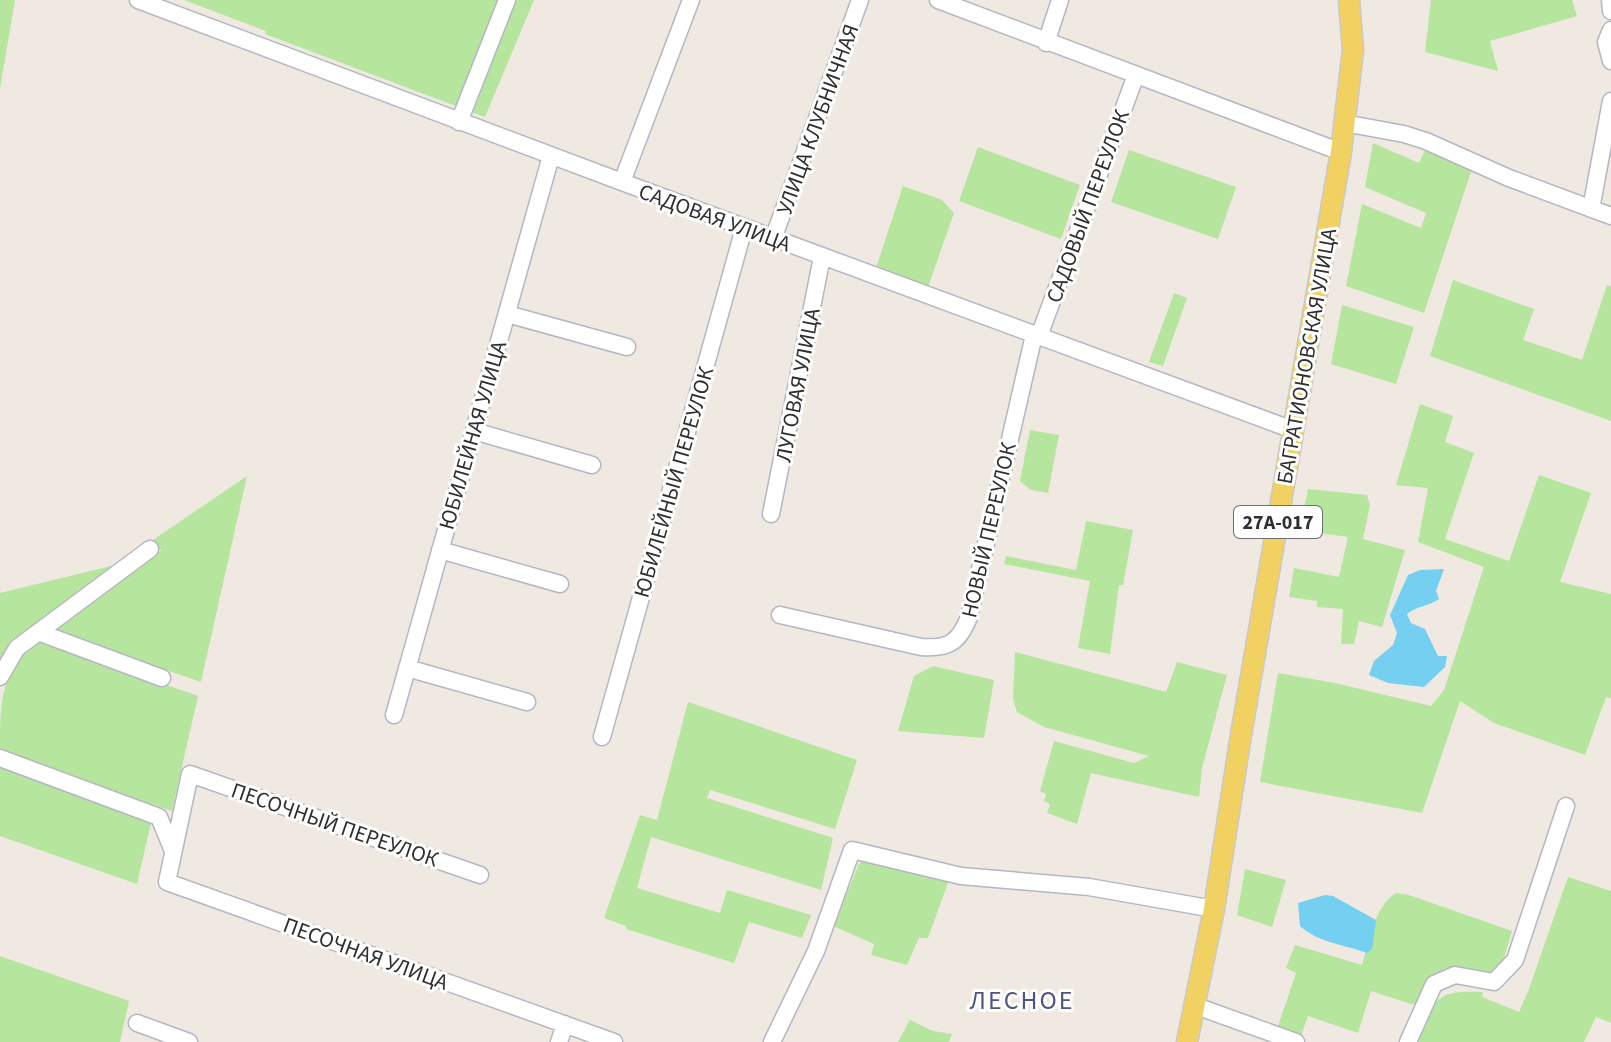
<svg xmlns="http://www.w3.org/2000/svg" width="1611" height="1042" font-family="'Source Sans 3',sans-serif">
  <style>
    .green { fill: #b6e59e }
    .water { fill: #75cff0 }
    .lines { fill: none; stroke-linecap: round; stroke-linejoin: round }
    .minor-casing { stroke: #b4b7c1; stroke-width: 19 }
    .major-casing { stroke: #c9c9c9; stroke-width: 23 }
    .minor { stroke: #fff; stroke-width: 16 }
    .major { stroke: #f2d163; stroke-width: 20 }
    .labels { text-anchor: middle; stroke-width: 6; stroke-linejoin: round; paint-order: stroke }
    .shield { fill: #fff; stroke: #6d6d6d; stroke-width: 2 }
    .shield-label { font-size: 20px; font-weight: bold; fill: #2e2e2e }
    .street-label { font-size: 22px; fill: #2e2e2e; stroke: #fff }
    .quarter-label { font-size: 26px; letter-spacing: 2px; fill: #4d5680; stroke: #fff }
  </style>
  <rect width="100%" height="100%" fill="#efe9e1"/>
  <path class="green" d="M0,0H15L0,88Z
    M184,0H534L485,117L265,34L266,31Z
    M1431,0H1572L1577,16L1490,41L1498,71L1425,52Z
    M1373,143L1419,163L1425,150L1472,169L1424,313L1346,286L1362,204L1421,228L1426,213L1365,187Z
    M978,147L1080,185L1061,239L959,201Z
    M1129,150L1236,187L1218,239L1111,202Z
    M903,186L942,200L954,213L928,287L876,268Z
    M1453,280L1534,309L1523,340L1582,360L1607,285L1611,286V421L1430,356Z
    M1174,293L1187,298L1163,366L1149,362Z
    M1342,305L1414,327L1396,384L1331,364Z
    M1420,404L1453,416L1445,442L1474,453L1445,539L1509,561L1539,475L1591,493L1560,582L1611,594V698L1606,697L1585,755L1494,723L1460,701L1422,813L1260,782L1278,673L1335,683L1431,706L1444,690L1484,567L1418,542L1428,488L1396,485Z
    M1030,430L1059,435L1048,493L1031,490L1020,481Z
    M247,476L201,682L57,632L56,626L162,550L147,544Z
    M1308,489L1367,495L1370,505L1363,539L1405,550L1382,627L1359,621L1354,644H1341L1343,609L1317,607V601L1289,597L1294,568L1339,577L1348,537L1300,530Z
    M1086,521L1133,530L1123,585H1119L1110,654L1078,648L1090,581L1004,564L1006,556L1076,570Z
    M115,565L0,662V593Z
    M38,640L198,696L172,811L0,751C0,701 0,673 38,640Z
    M1015,652L1166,692L1177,662L1227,675L1202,768L1199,797L1091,773L1077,824L1047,813L1050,804L1044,801L1046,794L1040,791L1054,741L1134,763L1149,756L1044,727L1017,712L1013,699Z
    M933,666L994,680L984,738L898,731L914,676Z
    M688,702L857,760L835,829L710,790L707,798L833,838L821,890L651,837L637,888L720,913L727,890L811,915L802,938L749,922L734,963L626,929V926L604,918L640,815L657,820Z
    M0,765L147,817L151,823L137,884L0,836Z
    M869,857L949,880L928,938H919L907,965L871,955L874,944L833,926L859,864Z
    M1245,869L1286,880L1272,927L1237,915Z
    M1568,877L1611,891V1023L1596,1017L1584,1042H1414C1436,1000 1432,990 1483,992L1482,997L1519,1012L1529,989Z
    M1396,893L1409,895L1512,931L1500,972L1436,974L1414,1005L1371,991L1358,1033L1308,1016L1299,1042L1276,1032L1296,973L1286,968L1295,945L1362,965C1369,943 1374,906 1396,893Z
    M0,956L129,1001L120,1042H0Z
    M910,1020L933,1031L952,1034L949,1042H898Z"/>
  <path class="water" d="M1444,569L1436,591L1439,599C1429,606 1417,606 1407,614L1411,623L1425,629L1438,656H1447L1445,667L1424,687L1388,683L1369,675L1374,661L1393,645L1397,633L1390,615L1408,575L1420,570Z
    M1325,895L1333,896L1376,920L1372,949L1367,953C1343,944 1319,943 1300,926L1298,903Z"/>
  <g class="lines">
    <defs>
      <path id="minor" d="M138,0L622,182L1293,430
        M938,0L1341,152
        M1610,0L1611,11
        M1611,30L1606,42L1611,61
        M1046,43L1060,0
        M459,122L507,0
        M1344,123L1404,134L1426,141L1509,178L1611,216
        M622,182L691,0
        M1591,209L1611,101
        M773,239L860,0
        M507,314L627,347
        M1039,336L1136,75
        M474,431L592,465
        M771,514L822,257
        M440,550L560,584
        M780,615L921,647C948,649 959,643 969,617L1034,335
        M38,632L162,678
        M407,668L527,702
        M0,677L17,648L150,549
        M394,715L551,156
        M602,737L744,228
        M0,758L159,817L173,851
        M480,875L190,774L167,882L614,1042
        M1196,1006L1296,1042
        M137,1023L189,1042
        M559,1042L565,1024
        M772,1042L816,951L852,850L961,876L1089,887L1214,909
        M1408,1042L1434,984L1455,975L1494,982L1515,960L1566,806"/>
      <path id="major" d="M1187,1042L1214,909L1241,735L1341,152L1353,50L1349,0"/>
    </defs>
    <use href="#minor" class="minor-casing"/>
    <use href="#major" class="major-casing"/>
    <use href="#minor" class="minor"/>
    <use href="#major" class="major"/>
  </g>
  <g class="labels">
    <rect class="shield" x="1234" y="506" width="88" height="32" rx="6"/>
    <g class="shield-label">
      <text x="1278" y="529">27А-017</text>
    </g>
    <g class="street-label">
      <text transform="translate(817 119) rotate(-70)" y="8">УЛИЦА КЛУБНИЧНАЯ</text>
      <text transform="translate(1087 206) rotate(-70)" y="8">САДОВЫЙ ПЕРЕУЛОК</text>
      <text transform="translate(715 217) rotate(20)" y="8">САДОВАЯ УЛИЦА</text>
      <text transform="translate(1306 356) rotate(-80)" y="8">БАГРАТИОНОВСКАЯ УЛИЦА</text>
      <text transform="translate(797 385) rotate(-79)" y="8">ЛУГОВАЯ УЛИЦА</text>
      <text transform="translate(472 435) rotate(-74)" y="8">ЮБИЛЕЙНАЯ УЛИЦА</text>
      <text transform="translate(673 482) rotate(-74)" y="8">ЮБИЛЕЙНЫЙ ПЕРЕУЛОК</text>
      <text transform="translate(988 530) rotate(-77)" y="8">НОВЫЙ ПЕРЕУЛОК</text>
      <text transform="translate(335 824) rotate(19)" y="8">ПЕСОЧНЫЙ ПЕРЕУЛОК</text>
      <text transform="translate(366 953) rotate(20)" y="8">ПЕСОЧНАЯ УЛИЦА</text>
    </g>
    <g class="quarter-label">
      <text x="1022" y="1009">ЛЕСНОЕ</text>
    </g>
  </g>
</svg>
